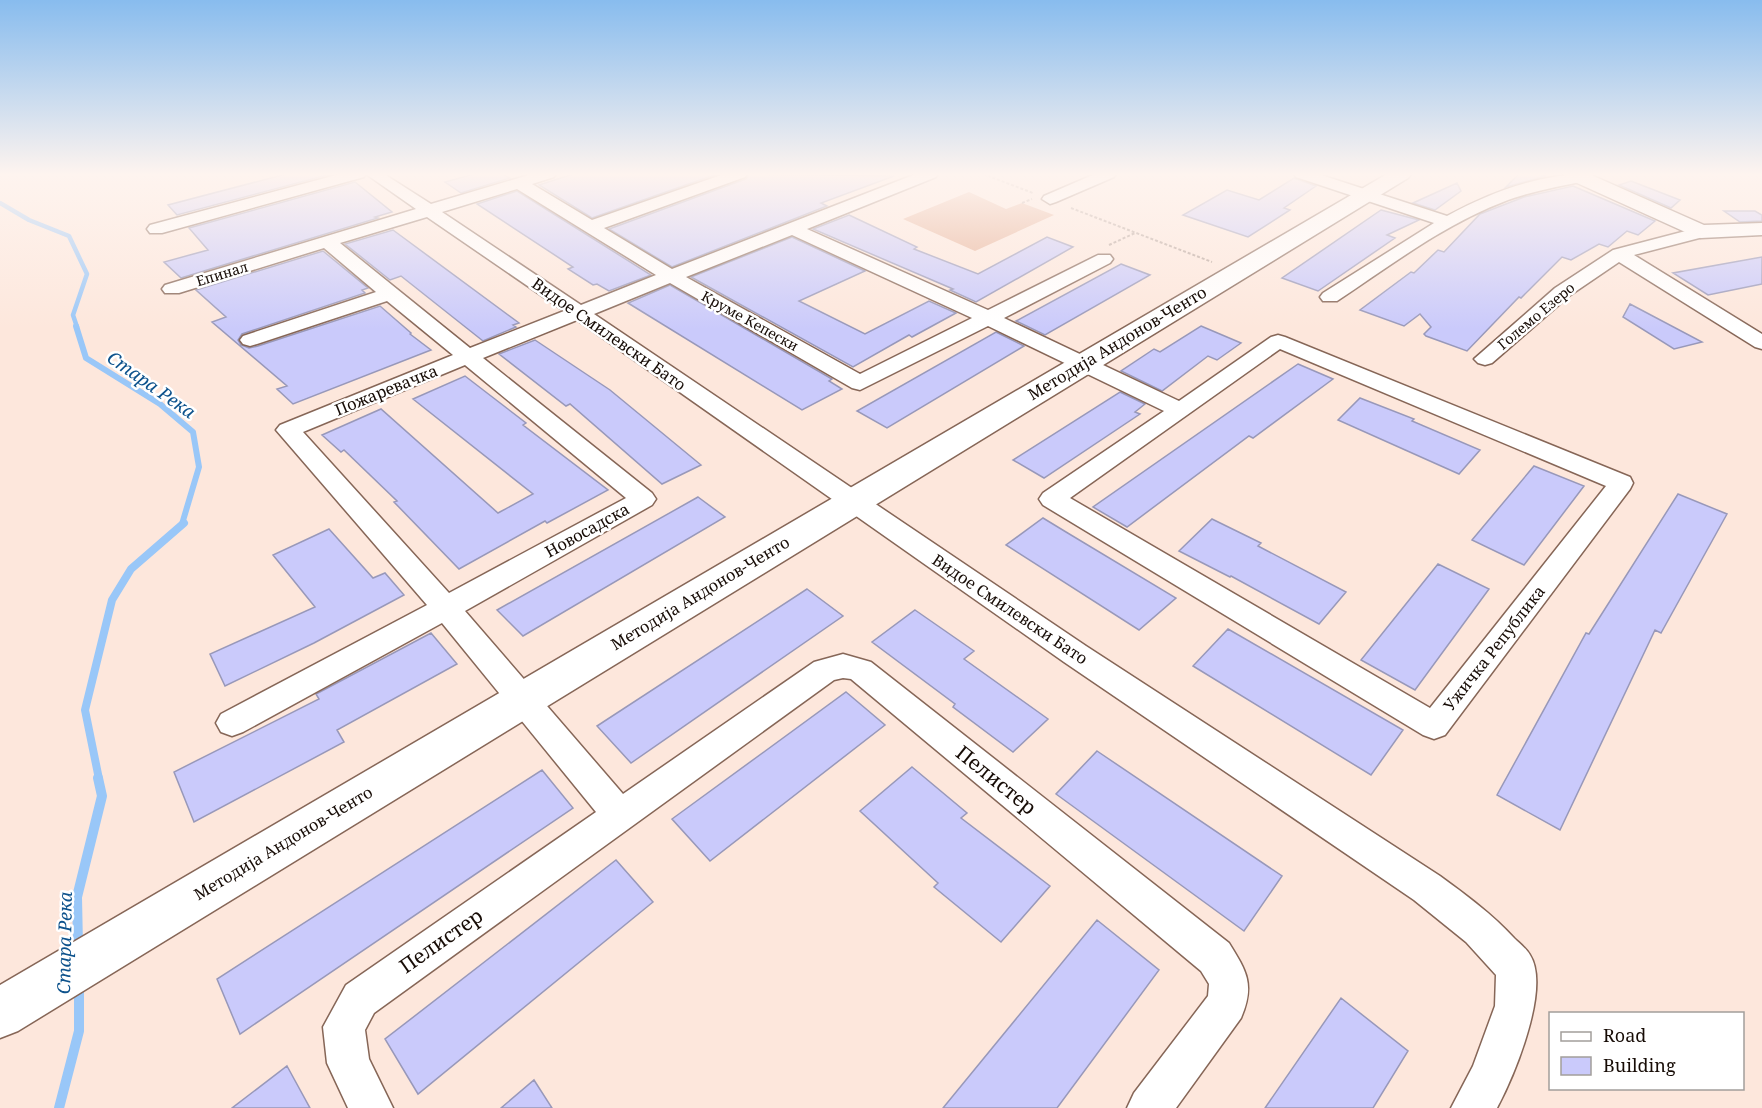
<svg xmlns="http://www.w3.org/2000/svg" width="1762" height="1108" font-family="'Noto Serif',serif">
  <style>
    .green { fill: #e6b096 }
    .lines { fill: none; stroke-linecap: round; stroke-linejoin: round }
    .stream-far3 { stroke: #99c7f8; stroke-width: 4.5 }
    .stream-far2 { stroke: #99c7f8; stroke-width: 6 }
    .stream-far1 { stroke: #99c7f8; stroke-width: 8 }
    .stream { stroke: #99c7f8; stroke-width: 10 }
    .building { fill: #cacafb; stroke: #9898b9; stroke-width: 1.5 }
    .street-casing { stroke: #866657; stroke-width: 3 }
    .secondary-casing { stroke: #866657; stroke-width: 3 }
    .path { stroke: #b5a299; stroke-width: 2; stroke-dasharray: 3 2; stroke-linecap: butt }
    .street { fill: #fff; fill-rule: evenodd }
    .secondary { fill: #fff; fill-rule: evenodd }
    .labels { text-anchor: middle; stroke-width: 5; stroke-linejoin: round; paint-order: stroke }
    .far-street-label { font-size: 14px; fill: #170c06; stroke: #fff }
    .street-label { font-size: 16px; fill: #170c06; stroke: #fff }
    .water-label { font-size: 18px; font-style: italic; fill: #0d528c; stroke: #fff }
    .near-street-label { font-size: 20px; fill: #170c06; stroke: #fff }
  </style>
  <rect width="100%" height="100%" fill="#fde7dc"/>
  <path class="green" d="M969,192L1006,209L1022,203L1054,215L975,251L903,219Z"/>
  <g class="lines">
    <path class="stream-far3" d="M0,203L29,220L69,236L87,274L73,315L77,327"/>
    <path class="stream-far2" d="M76,326L86,358L160,404L193,432L199,467L182,524"/>
    <path class="stream-far1" d="M99,779L85,710L112,600L131,569L184,523"/>
    <path class="stream" d="M78,946L77,897L102,796L98,778
      M59,1108L79,1031V984"/>
  </g>
  <path class="building" d="M286,174H331L177,215L168,205Z
    M474,174H503L510,178L461,193L445,182Z
    M573,174H717L592,218L539,185Z
    M749,174L894,176L821,203L827,206L672,267L609,229L746,179Z
    M1519,174H1540L1546,176L1506,187Z
    M1294,178L1316,186L1284,208L1290,210L1248,237L1183,215L1227,190L1259,200Z
    M1631,181L1680,200L1671,208L1619,185Z
    M355,182L392,212L375,217L378,218L181,278L164,262L208,250L189,228Z
    M1457,183L1461,191L1435,210L1413,203Z
    M1573,186L1655,221L1638,235L1627,231L1608,247L1599,244L1571,260L1562,257L1521,298L1519,297L1467,351L1426,336L1424,334L1431,327L1420,314L1404,326L1360,310L1411,272L1414,273L1438,250L1444,252L1480,214L1524,197Z
    M517,191L651,275L609,291L597,284L593,285L568,269L573,267L477,204Z
    M1381,210L1419,220L1387,235L1395,238L1318,291L1282,278Z
    M1724,211H1755L1762,215V221L1740,222Z
    M849,215L917,247L914,249L978,274L1047,237L1073,247L976,302L950,290L953,289L813,229Z
    M393,230L519,323L513,325L516,327L483,341L401,276L390,280L345,244Z
    M792,237L865,271L799,301L865,334L929,301L956,313L912,337L909,335L853,367L691,277Z
    M323,251L368,288L362,290L365,293L242,334L238,340L241,345L249,348L258,346L380,306L411,333L410,334L431,350L293,404L277,389L287,386L212,322L226,317L196,290Z
    M1762,257V284L1708,295L1673,273Z
    M1121,264L1150,275L1045,335L1016,321Z
    M670,285L832,379L829,381L842,389L802,410L628,303Z
    M1630,304L1702,342L1674,349L1623,317Z
    M1201,326L1241,343L1217,360L1208,356L1162,391L1121,371L1154,349L1160,352Z
    M996,332L1024,346L887,428L857,411Z
    M535,340L610,390L701,465L662,484L570,404L566,406L499,354Z
    M1298,364L1333,379L1253,438L1249,436L1127,527L1093,507Z
    M465,376L526,423L523,425L608,490L547,523L545,521L459,569L394,502L397,501L344,450L341,452L322,435L381,409L498,513L533,494L413,399Z
    M1120,392L1145,404L1135,412L1140,414L1044,478L1013,460Z
    M1360,398L1414,419L1412,421L1480,450L1459,474L1338,420Z
    M1534,466L1584,486L1524,565L1472,540Z
    M1678,494L1727,514L1661,633L1655,630L1560,830L1497,795L1586,633L1589,634Z
    M698,497L725,517L523,636L497,610Z
    M1043,518L1066,532L1176,598L1139,630L1006,545Z
    M1212,519L1261,543L1258,546L1346,592L1319,624L1231,576L1230,577L1179,551Z
    M329,529L373,578L385,573L404,595L314,643L225,686L210,654L315,607L273,555Z
    M1438,564L1489,589L1415,690L1361,660Z
    M807,589L843,616L631,763L597,726Z
    M915,610L974,651L964,659L1048,719L1013,752L953,707L955,704L872,642Z
    M1228,629L1403,730L1371,775L1193,666Z
    M431,633L457,664L337,730L344,742L194,822L174,772L319,699L316,694Z
    M846,692L885,725L710,861L672,819Z
    M1097,751L1282,876L1244,931L1056,794Z
    M912,767L967,813L961,818L1050,886L1001,942L934,887L938,883L860,811Z
    M542,770L573,808L240,1034L217,979Z
    M616,860L653,902L418,1094L385,1039Z
    M1097,920L1159,970L1057,1108H943Z
    M1341,998L1408,1051L1373,1108H1265Z
    M287,1066L310,1108H232Z
    M534,1080L552,1108H501Z"/>
  <g class="lines">
    <defs>
      <path id="street" d="M340,174H366L364,177L162,233H150L147,229L150,225Z
        M366,174H384L431,204L532,174H556L554,177L532,184L592,220L724,174H747L745,177L604,228L672,269L916,174H938L936,177L807,229L988,310L1098,255H1110L1113,259L1110,263L1004,318L1179,401L1271,337L1278,335L1285,337L1630,477L1633,483L1630,489L1445,735L1434,739L1423,735L1043,505L1039,499L1043,493L1164,411L988,326L860,390L852,388L670,283L594,314L1086,646L1440,876C1466,895 1492,914 1514,938C1519,943 1526,948 1530,955C1551,988 1514,1076 1497,1108H1451L1473,1066L1495,1006L1496,975L1466,942L1414,900L1064,662L577,320L483,358L652,493L656,499L652,505L465,611L623,794L814,662L843,654L871,662L1229,943C1247,972 1255,985 1241,1018L1176,1108H1127L1134,1093L1208,996L1209,984L1201,971L851,679L843,678L834,680L374,1013L365,1030L369,1059L393,1108H348L327,1063L323,1027L346,985L596,812L442,623L243,732L232,736L221,732L216,723L221,714L427,605L276,430L280,425L453,355L387,301L257,344L250,346L243,344L240,340L243,336L376,292L324,248L179,293H165L162,289L165,285L416,209ZM517,189L656,275L581,305L442,212ZM427,217L564,311L470,348L340,243ZM792,235L972,318L860,374L686,277ZM1280,349L1606,486L1430,708L1070,498ZM465,365L626,498L449,593L303,432Z
        M1095,174H1116L1114,177L1056,202L1050,204L1042,199L1044,196Z
        M1294,174H1318L1447,216C1489,193 1539,174 1588,174L1590,177L1588,180C1559,187 1530,191 1503,202C1443,225 1390,266 1337,301H1323L1320,297L1323,293L1434,223L1296,177Z
        M1701,227L1707,228L1710,232L1707,236L1634,255L1762,334V349L1755,347L1619,262L1569,296L1492,363L1485,365L1478,363L1474,359L1555,288L1613,250Z"/>
      <path id="secondary" d="M1387,174H1411L1408,178L18,1031L0,1038V985Z
        M1563,174H1589L1704,225L1762,223V235L1701,238L1694,236L1566,178Z"/>
    </defs>
    <use href="#street" class="street-casing"/>
    <use href="#secondary" class="secondary-casing"/>
    <path class="path" d="M983,174L1033,193
      M1022,203L1032,199
      M1071,208L1212,262
      M1109,245L1135,233"/>
    <use href="#street" class="street"/>
    <use href="#secondary" class="secondary"/>
  </g>
  <linearGradient id="sky" x2="0" y2="1"><stop stop-color="#88bcee"/><stop offset="0.53" stop-color="#fef4ef"/><stop offset="1" stop-color="#fef4ef" stop-opacity="0"/></linearGradient>
  <rect width="1762" height="329" fill="url(#sky)"/>
  <g class="labels">
    <g class="far-street-label">
      <text transform="translate(222 274) rotate(-17)" y="5">Епинал</text>
      <text transform="translate(1536 316) rotate(-40)" y="5">Големо Езеро</text>
      <text transform="translate(750 321) rotate(29)" y="5">Круме Кепески</text>
    </g>
    <g class="street-label">
      <text transform="translate(609 334) rotate(35)" y="6">Видое Смилевски Бато</text>
      <text transform="translate(1117 343) rotate(-31)" y="6">Методија Андонов-Ченто</text>
      <text transform="translate(386 390) rotate(-22)" y="6">Пожаревачка</text>
      <text transform="translate(587 530) rotate(-29)" y="6">Новосадска</text>
      <text transform="translate(700 593) rotate(-31)" y="6">Методија Андонов-Ченто</text>
      <text transform="translate(1010 609) rotate(34)" y="6">Видое Смилевски Бато</text>
      <text transform="translate(1494 648) rotate(-52)" y="6">Ужичка Република</text>
      <text transform="translate(283 843) rotate(-31)" y="6">Методија Андонов-Ченто</text>
    </g>
    <g class="water-label">
      <text transform="translate(151 385) rotate(35)" y="6">Стара Река</text>
      <text transform="translate(65 943) rotate(-89)" y="6">Стара Река</text>
    </g>
    <g class="near-street-label">
      <text transform="translate(996 780) rotate(39)" y="7">Пелистер</text>
      <text transform="translate(441 941) rotate(-35)" y="7">Пелистер</text>
    </g>
  </g>
  <rect x="1549" y="1012" width="195" height="78" fill="#ffffff" stroke="#a29e9b" stroke-width="1.5"/>
  <rect x="1561" y="1032" width="30" height="9" fill="#ffffff" stroke="#a29e9b" stroke-width="1.5"/>
  <text x="1603" y="1042" font-size="18" fill="#170c06">Road</text>
  <rect x="1561" y="1057" width="30" height="18" fill="#cacafb" stroke="#a29e9b" stroke-width="1.5"/>
  <text x="1603" y="1072" font-size="18" fill="#170c06">Building</text>
</svg>
